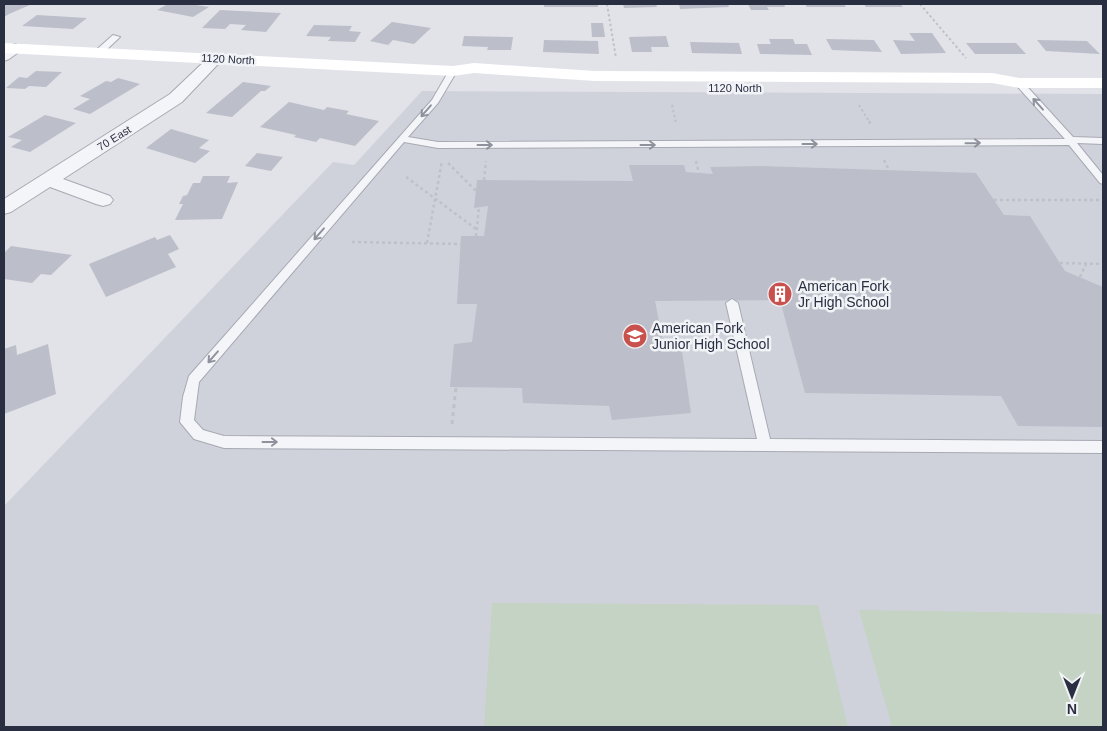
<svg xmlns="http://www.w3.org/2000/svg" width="1107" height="731" font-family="Arial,sans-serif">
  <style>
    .built { fill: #d0d2db }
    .green { fill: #c4d3c3 }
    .building { fill: #bcbec9 }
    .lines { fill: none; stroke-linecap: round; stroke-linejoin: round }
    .lane-casing { stroke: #a7a9b3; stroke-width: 2 }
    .street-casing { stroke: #a7a9b3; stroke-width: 2 }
    .path-far2 { stroke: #bfc1c8; stroke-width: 2; stroke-dasharray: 2.5 2.5; stroke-linecap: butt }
    .path-far1 { stroke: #bfc1c8; stroke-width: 2.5; stroke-dasharray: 3 3; stroke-linecap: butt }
    .path { stroke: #bfc1c8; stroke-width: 3; stroke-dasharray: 4 4; stroke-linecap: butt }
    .lane { fill: #f4f5f8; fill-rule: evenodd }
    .street { fill: #f4f5f8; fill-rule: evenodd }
    .secondary { fill: #fff; fill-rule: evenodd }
    .oneway { stroke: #8f929c }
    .labels { text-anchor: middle; stroke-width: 5; stroke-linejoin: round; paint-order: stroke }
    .far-street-label { font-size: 11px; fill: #2a2e41; stroke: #f1f3f7 }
    .poi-label { font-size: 14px; fill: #2a2e41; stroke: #f1f3f7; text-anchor: start }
  </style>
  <rect width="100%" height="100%" fill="#e2e3e9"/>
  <path class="built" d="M422,91L1103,94V727H4V506L333,162L354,165Z"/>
  <path class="green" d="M492,603L818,605L848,727H484Z
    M859,610L1103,614V727H892Z"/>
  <path class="building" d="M32,4L9,14L4,17V5Z
    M168,4H190L209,7L193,17L157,10Z
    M544,4H598V7H544Z
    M623,4H656L657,7L624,8Z
    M679,4H728L729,7L680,9Z
    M748,4H784L785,7H767L769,10H751Z
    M805,4H844L846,7H807Z
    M864,4H900L903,7H866Z
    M220,10L281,13L266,32L241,30L246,25L230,24L225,29L202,28Z
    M37,15L87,18L73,29L22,26Z
    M392,22L431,28L414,44L393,40L388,45L370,41Z
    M591,23H603L605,37H592Z
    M314,25L352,26L349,31L361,32L355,42L328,41L331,37L306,36Z
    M909,33H932L946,53L901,54L893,40L915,41Z
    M464,36L513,37L511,50H487L488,47L462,46Z
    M666,36L669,47H651L652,52H632L629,37Z
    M769,39H793L795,44H807L812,55L760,54L757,44H771Z
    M826,39L874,40L882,52L832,50Z
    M544,40L598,41L599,54L543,52Z
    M1037,40L1087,41L1100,54L1046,51Z
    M690,42L739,43L742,54L692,53Z
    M966,43H1016L1026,54H975Z
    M36,71L62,72L46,87L29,86L25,89L6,88L19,77L27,78Z
    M118,78L140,84L90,114L73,109L90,99L80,96L106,81L111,82Z
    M243,82L271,86L265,91H261L232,117L206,113Z
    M289,102L324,110L327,107L349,111L346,114L379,121L355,146L320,138L316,142L294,137L296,135L260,127Z
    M45,115L76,123L30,152L11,147L22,140L8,137Z
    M171,129L209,140L199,148L210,151L195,163L146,148Z
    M257,153L283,157L271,171L245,166Z
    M629,165H684L686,172L713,174L710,167L760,166L976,173L1004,215L1030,216L1065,271L1103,287V427L1018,426L1001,396L805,393L780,300L655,301L664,346L681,344L691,413L612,420L609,406L523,403L522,388L450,387L454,344L472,342L477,304H457L461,236H484L488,206L474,208L477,180L633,181Z
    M203,176H230L227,183L238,182L222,219L175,220L183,204H179L183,196L187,195L193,183H200Z
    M170,235L179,249L168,254L176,267L106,297L89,264L155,237L157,240Z
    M11,246L72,255L51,275L41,274L32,283L4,279V253Z
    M48,344L56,394L4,414V349L16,345L17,355Z"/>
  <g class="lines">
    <defs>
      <path id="lane" d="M113,35L120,37L101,55H95V51Z
        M450,69L457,71L438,103L408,137L438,142L1065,139L1016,85V81H1022L1073,137L1103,138V144L1077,143L1103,175V184L1100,183L1069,145L438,148L404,142L199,382L194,420L203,430L224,436L757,439L726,303L732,299L738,303L770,439L1103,441V453L224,448L194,439L180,422L183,397L189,376L432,100Z"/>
      <path id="street" d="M15,44L20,46L23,49L9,59L4,61V49Z
        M215,54L220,56L223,59L220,62L182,102L63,179L110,196L113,200L110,204L103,206L96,204L50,187L11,212L4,214V199L170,94L210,56Z"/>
    </defs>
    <use href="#lane" class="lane-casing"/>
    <use href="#street" class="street-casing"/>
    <path class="path-far2" d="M607,4L616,58
      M920,4L966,58
      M672,105L676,123
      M859,105L870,123"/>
    <path class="path-far1" d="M869,121L871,125
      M884,160L889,170
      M696,161L699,173
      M448,163L476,191
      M406,177L476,229
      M484,180L486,161
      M994,200H1103
      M476,236L479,207
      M352,242L461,244
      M427,243L442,161
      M1060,263L1103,264
      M1080,277L1086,264"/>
    <path class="path" d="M452,424L456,387"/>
    <use href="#lane" class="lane"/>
    <use href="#street" class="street"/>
    <path class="secondary" d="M4,43L453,66L474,63L595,71L992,73L1019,78H1103V88H1019L992,83L595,81L474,73L453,76L4,53Z"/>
  </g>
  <defs><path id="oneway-shaft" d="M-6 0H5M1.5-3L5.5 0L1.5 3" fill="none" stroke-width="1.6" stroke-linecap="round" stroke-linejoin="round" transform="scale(1.25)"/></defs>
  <g class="oneway">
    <use href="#oneway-shaft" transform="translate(1038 104) rotate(-132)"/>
    <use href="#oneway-shaft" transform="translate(426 111) rotate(131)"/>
    <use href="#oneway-shaft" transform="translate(973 143) rotate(-1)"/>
    <use href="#oneway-shaft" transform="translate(810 144)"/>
    <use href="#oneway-shaft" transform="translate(485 145)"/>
    <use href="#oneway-shaft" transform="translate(648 145)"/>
    <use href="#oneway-shaft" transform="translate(319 234) rotate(131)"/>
    <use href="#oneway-shaft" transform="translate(213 357) rotate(131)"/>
    <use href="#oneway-shaft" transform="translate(270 442)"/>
  </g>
  <defs>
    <symbol id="building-disc" viewBox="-11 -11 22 22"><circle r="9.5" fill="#c8514d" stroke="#f1f3f7"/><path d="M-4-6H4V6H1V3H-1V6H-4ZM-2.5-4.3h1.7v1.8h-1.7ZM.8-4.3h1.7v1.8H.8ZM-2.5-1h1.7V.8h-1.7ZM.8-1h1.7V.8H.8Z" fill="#fff"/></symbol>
    <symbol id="school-disc" viewBox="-11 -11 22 22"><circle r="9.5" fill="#c8514d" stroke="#f1f3f7"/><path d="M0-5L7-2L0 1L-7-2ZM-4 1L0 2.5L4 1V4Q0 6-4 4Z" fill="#fff"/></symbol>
  </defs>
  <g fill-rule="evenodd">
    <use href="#building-disc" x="766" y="280" width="28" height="28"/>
    <use href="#school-disc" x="621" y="322" width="28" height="28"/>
  </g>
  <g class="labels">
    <g class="far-street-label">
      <text transform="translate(228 59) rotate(3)" y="4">1120 North</text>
      <text x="735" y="92">1120 North</text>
      <text transform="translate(114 138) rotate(-32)" y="4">70 East</text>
    </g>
    <g class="poi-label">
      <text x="798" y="291">American Fork<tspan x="798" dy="16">Jr High School</tspan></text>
      <text x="652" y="333">American Fork<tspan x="652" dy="16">Junior High School</tspan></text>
    </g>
  </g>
  <rect width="1107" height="731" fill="none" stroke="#2a2e41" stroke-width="10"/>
  <g transform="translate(1072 696) rotate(180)" stroke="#f1f3f7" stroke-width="4" paint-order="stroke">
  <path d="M0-4L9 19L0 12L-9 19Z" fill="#2a2e41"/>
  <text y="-8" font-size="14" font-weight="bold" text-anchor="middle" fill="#2a2e41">N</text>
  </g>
</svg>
